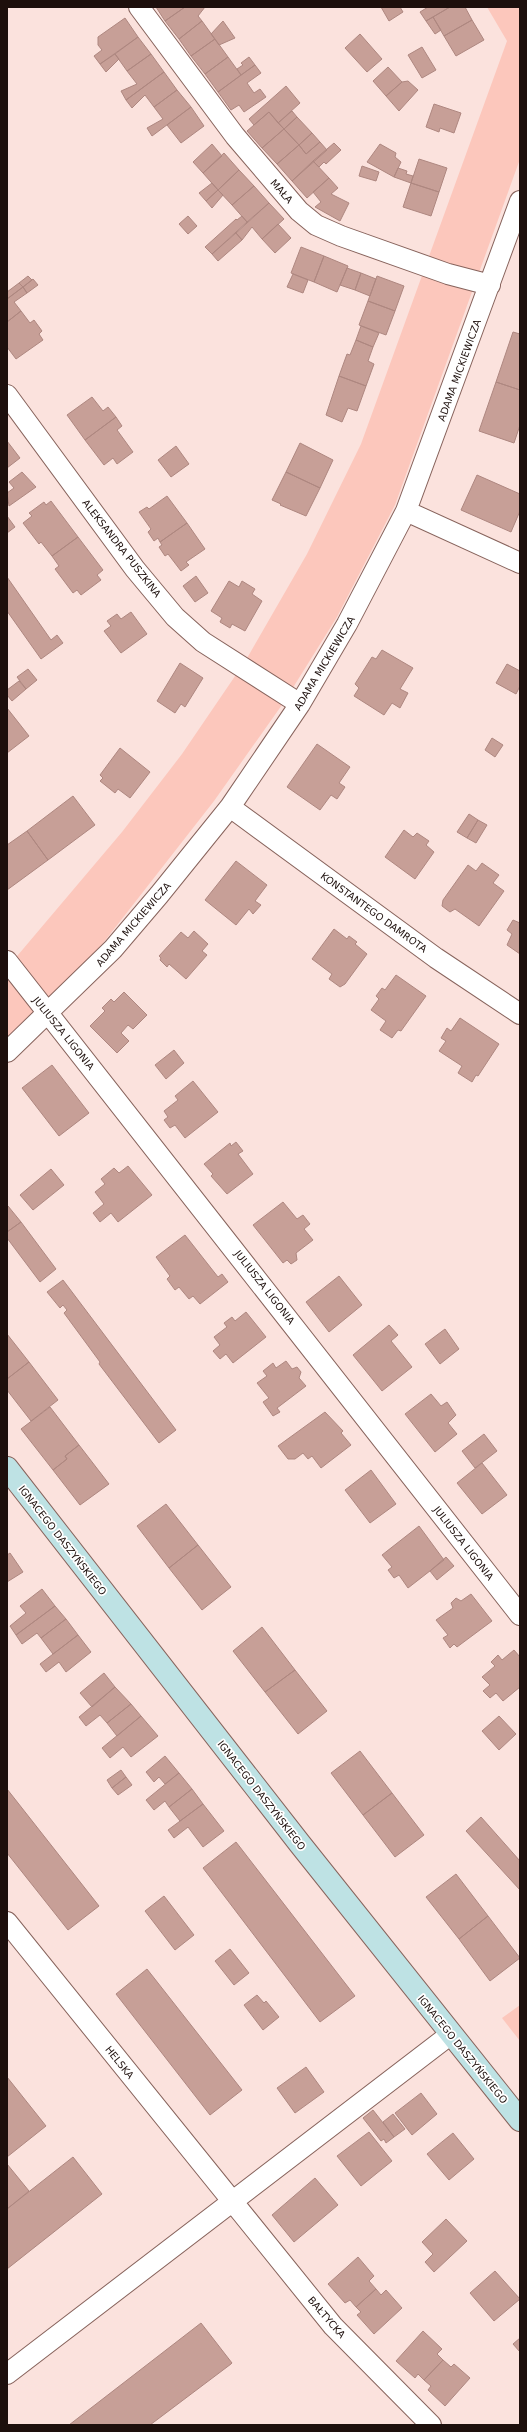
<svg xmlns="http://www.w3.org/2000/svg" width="527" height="2432" font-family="'DejaVu Sans',sans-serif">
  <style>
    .green { fill: #fcc7bc }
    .building { fill: #c79f97; stroke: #ae8780 }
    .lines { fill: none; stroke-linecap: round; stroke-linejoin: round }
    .street-casing { stroke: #87635c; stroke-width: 22 }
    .secondary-casing { stroke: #87635c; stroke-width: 24 }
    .street { stroke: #fff; stroke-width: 20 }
    .secondary { stroke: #bee2e4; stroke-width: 22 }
    .labels { text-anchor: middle; stroke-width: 3.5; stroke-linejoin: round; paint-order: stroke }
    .street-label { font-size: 10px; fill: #1d0f0c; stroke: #fff }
  </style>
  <rect width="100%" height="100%" fill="#fbe2dd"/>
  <path class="green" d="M487,7H520V159L395,505L337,617L284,702L214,801L100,947L7,1038V968L122,832L182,754L246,660L307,554L361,444L507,41Z
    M520,2005V2041L502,2018Z"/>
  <path class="building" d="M156,7H185L165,21Z
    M185,7H205L198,16L202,21L179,39L165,21Z
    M381,7H400L403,12L389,21Z
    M428,7H450L426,21L420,12Z
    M450,7H465L472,20L444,36L433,17Z
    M433,17L441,30L435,34L426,21Z
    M125,18L138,37L100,64L94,56L102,50L98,45V37Z
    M472,20L484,40L456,56L444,36Z
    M202,21L215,39L191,56L179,39Z
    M223,21L235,38L219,45L211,34Z
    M360,34L382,59L367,72L345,48Z
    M138,37L151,54L127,71L115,54Z
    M215,39L228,57L205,74L191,56Z
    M422,47L436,70L422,78L408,55Z
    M115,54L119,59L106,72L100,64Z
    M151,54L164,72L126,100L121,91L137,84L127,71Z
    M228,57L241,75L218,92L205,74Z
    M249,57L255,65L241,75L237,69L243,65L241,63Z
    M255,65L261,73L247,83L254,93L260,89L266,97L244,112L239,105L231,110L218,92Z
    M388,67L402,82L386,96L373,81Z
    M164,72L177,90L154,107L145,95L132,108L126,100Z
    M408,81L418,90L399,111L386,96L402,82Z
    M286,86L300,103L278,123L269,112L254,125L249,119Z
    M177,90L191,107L152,136L147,128L163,119L154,107Z
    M434,104L461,113L454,133L440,128L439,132L426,127Z
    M191,107L204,126L181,143L167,125Z
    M292,111L297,117L284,129L278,123Z
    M269,112L284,129L262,148L247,131Z
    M297,117L312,133L299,145L284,129Z
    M284,129L299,145L277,164L262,148Z
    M312,133L320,142L306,154L299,145Z
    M320,142L327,150L292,181L277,164L299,145L306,154Z
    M334,143L341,150L326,164L324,162L319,167L313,161Z
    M212,144L222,156L203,173L193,162Z
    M380,144L396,153L395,157L401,162L394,177L367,162Z
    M224,153L239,170L218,190L203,173Z
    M419,159L447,168L439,192L411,183Z
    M313,161L329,178L307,198L292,181Z
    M362,166L379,172L376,181L359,176Z
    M398,168L407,171L406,174L413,176L411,183L394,177Z
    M239,170L254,186L232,205L218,190Z
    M329,178L338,188L331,194L349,203L340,221L315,207L321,202L313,192Z
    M212,183L218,190L206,201L199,193Z
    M411,183L439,192L431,216L403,207Z
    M254,186L269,203L247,222L232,205Z
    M218,190L223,195L212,208L206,201Z
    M269,203L284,219L262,239L252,227L242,240L236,233Z
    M188,216L197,226L188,234L179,224Z
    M242,216L247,222L212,254L205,247L236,219L237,220Z
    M278,224L291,238L275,253L262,239Z
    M236,233L242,240L218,261L212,254Z
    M301,247L324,256L314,282L291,273Z
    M324,256L348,266L337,292L314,282Z
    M347,268L361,273L355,290L340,285Z
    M361,273L376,279L370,296L355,290Z
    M293,274L308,280L303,293L287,287Z
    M28,276L32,280L23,287L19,283Z
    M377,276L404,286L395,311L368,301Z
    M33,279L38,285L27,293L23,287Z
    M19,283L23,287L7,299V292Z
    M23,287L27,293L14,302L21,311L7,322V299Z
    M368,301L395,311L386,335L359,325Z
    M21,311L30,323L34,320L42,331L39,334L43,340L16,359L7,347V322Z
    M361,326L379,333L373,347L356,340Z
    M513,332L520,334V390L496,382Z
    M356,340L373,347L368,361L374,364L366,386L339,376L347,354L350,355Z
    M339,376L366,386L357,411L348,408L342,422L326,415Z
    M496,382L520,390V425L514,443L479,431Z
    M92,397L103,411L108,407L116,417L85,440L67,415Z
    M116,417L122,426L117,430L133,452L117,464L113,458L104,465L85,440Z
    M7,441L20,458L7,468Z
    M300,443L333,460L320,488L286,472Z
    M176,446L189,464L171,477L158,460Z
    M22,472L36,487L9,506L7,493L14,488L9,482Z
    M286,472L320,488L306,516L280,505L281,504L272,500Z
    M477,475L520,494V511L511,532L461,510Z
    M167,496L187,523L160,542L158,538L154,541L148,532L151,529L139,512L147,507L149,509Z
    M51,501L78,537L52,556L41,542L39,544L23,523L32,516L29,513L44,502L46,505Z
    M7,516L15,527L7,533Z
    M187,523L205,549L186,562L189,565L181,571L168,554L165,556L159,547L162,545L160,542Z
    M78,537L103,570L97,575L101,580L81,595L77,590L73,593L55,569L59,566L52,556Z
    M196,576L208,593L195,602L183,586Z
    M7,577L51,640L57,635L63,643L41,659L7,611Z
    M229,581L239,587L242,581L255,589L252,594L262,601L245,631L232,624L230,628L220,622L222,618L211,611Z
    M131,612L147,634L121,653L104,631L111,626L107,621L117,614L121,619Z
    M382,650L413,668L400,689L408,693L400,708L392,703L384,715L354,696L359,688L355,684L372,657L376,659Z
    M180,663L203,678L185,707L181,704L175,713L157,701Z
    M507,664L520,671V686L516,694L496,683Z
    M28,669L37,680L26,689L17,677Z
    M19,681L26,689L12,701L7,695V690Z
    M7,708L29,736L7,753Z
    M492,738L503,745L495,757L485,750Z
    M317,744L350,767L339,783L345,787L337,799L331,795L320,810L287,787Z
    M120,748L150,772L130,798L118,789L115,793L100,781L103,778L100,775Z
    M73,796L95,825L48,860L27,831Z
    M469,814L478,820L467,838L457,832Z
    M478,820L487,825L476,843L467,838Z
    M404,830L413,837L417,833L429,841L426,845L434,852L415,879L385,857Z
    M27,831L48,860L7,890V845Z
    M236,861L267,885L255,901L261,905L253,914L249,909L236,925L205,900Z
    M482,863L499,875L493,883L504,891L479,926L455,909L450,912L442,906L443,900L468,865L476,871Z
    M513,920L520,923V954L507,945L512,934L507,930Z
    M334,929L347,939L349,936L357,942L355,944L367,954L345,984L340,987L329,979L332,974L312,959Z
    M194,931L208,944L202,951L207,955L186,979L169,964L167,967L160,960L161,958L159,956L181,932L188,938Z
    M396,975L426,996L401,1031L398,1030L392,1038L380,1030L386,1021L371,1010L379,999L376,996L382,988L385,990Z
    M124,992L147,1015L133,1029L128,1025L121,1033L129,1041L117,1053L90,1026L105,1011L102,1008L111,999L114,1002Z
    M460,1018L499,1044L478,1076L476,1075L472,1082L458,1073L462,1066L439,1051L446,1041L441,1038L447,1028L451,1031Z
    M174,1050L184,1063L166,1079L155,1065Z
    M52,1065L89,1113L59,1136L22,1088Z
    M193,1081L218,1112L185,1138L175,1125L170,1128L164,1120L168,1117L164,1111L178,1100L175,1096Z
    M236,1142L243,1151L238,1154L253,1174L227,1194L211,1176L213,1174L204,1164L230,1143L231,1146Z
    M128,1166L152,1195L118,1222L111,1213L100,1222L93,1213L104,1204L95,1192L105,1184L101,1179L114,1168L119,1173Z
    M51,1169L64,1185L33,1210L20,1195Z
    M283,1202L297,1219L303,1215L310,1224L304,1229L313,1240L296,1253L297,1260L291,1264L287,1260L283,1263L253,1225Z
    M8,1206L21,1222L7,1232V1207Z
    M21,1222L56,1269L40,1282L7,1238V1232Z
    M185,1235L218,1277L222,1274L228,1282L200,1304L193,1296L189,1299L179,1287L175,1290L167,1279L170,1276L156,1257Z
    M339,1276L362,1305L329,1332L306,1302Z
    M63,1280L176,1430L159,1443L99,1364L100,1362L64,1313L67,1310L63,1305L60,1308L47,1292Z
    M246,1312L266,1337L233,1363L226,1354L220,1359L213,1351L220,1345L214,1337L227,1327L224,1323L232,1317L235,1321Z
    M389,1325L398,1335L391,1341L412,1367L382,1391L353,1355Z
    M445,1329L459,1349L440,1364L425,1344Z
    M7,1334L29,1362L7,1379Z
    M286,1361L292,1369L297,1367L301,1372L299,1378L306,1386L277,1408L280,1412L273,1416L263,1402L269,1398L257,1383L267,1376L263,1371L273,1363L276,1368Z
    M29,1362L58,1400L31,1421L7,1390V1379Z
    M431,1394L441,1406L447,1402L456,1415L448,1423L457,1434L435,1452L405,1414Z
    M50,1407L79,1445L65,1456L67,1459L53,1470L21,1429Z
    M325,1412L343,1431L341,1433L351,1445L321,1468L312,1456L308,1459L303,1453L295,1459H288L278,1446Z
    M484,1434L497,1451L475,1468L462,1451Z
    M79,1445L109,1484L80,1505L53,1470L67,1459L65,1456Z
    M482,1463L507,1495L482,1514L457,1483Z
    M371,1470L396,1504L370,1523L345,1490Z
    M166,1504L198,1545L169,1568L137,1526Z
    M419,1526L444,1560L408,1588L399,1575L394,1578L388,1570L392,1567L382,1555Z
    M198,1545L231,1587L202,1610L169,1568Z
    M10,1553L23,1572L7,1582V1555Z
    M446,1557L454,1566L437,1580L430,1571Z
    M42,1589L55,1606L16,1635L10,1626L26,1613L20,1606Z
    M471,1594L492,1621L457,1647L454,1644L450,1648L443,1638L448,1635L436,1620L453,1608L451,1603L456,1598L461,1601Z
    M55,1606L66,1619L41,1638L37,1633L22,1644L16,1635Z
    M66,1619L78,1635L53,1654L41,1638Z
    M262,1627L295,1670L265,1692L233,1651Z
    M78,1635L91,1652L66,1672L59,1662L46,1672L40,1664Z
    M514,1650L520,1657V1687L503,1701L496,1693L490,1698L483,1691L490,1685L482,1677L495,1666L491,1662L498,1655L502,1660Z
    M295,1670L327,1711L298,1734L265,1692Z
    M104,1673L115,1687L92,1707L80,1693Z
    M115,1687L131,1704L107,1723L100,1715L86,1726L79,1717Z
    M131,1704L141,1716L117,1736L107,1723Z
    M141,1716L158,1736L131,1757L123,1747L110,1758L102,1748Z
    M499,1716L516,1734L499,1750L482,1731Z
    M360,1751L392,1793L363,1815L331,1773Z
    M165,1756L179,1773L165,1784L159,1777L154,1782L146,1772Z
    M121,1770L126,1777L112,1788L107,1780Z
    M179,1773L192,1789L169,1807L165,1801L154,1810L146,1800Z
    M126,1777L132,1785L118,1795L112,1788Z
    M7,1789L99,1906L68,1930L7,1853Z
    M192,1789L203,1804L180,1821L169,1807Z
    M392,1793L424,1835L395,1857L363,1815Z
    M203,1804L224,1831L203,1847L188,1827L174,1838L168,1830Z
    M481,1817L520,1861V1890L466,1831Z
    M236,1842L355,1996L320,2022L203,1868Z
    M456,1874L488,1916L459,1939L426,1897Z
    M164,1896L194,1935L175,1950L145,1911Z
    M488,1916L520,1958L490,1981L459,1939Z
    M230,1949L249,1973L234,1985L215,1961Z
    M147,1969L242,2090L210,2115L116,1994Z
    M257,1995L264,2003L266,2001L279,2017L263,2030L244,2005Z
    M306,2067L324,2092L295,2113L277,2088Z
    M7,2077L46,2126L7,2157Z
    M421,2093L437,2114L412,2135L395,2113Z
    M373,2110L394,2137L386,2143L384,2139L381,2141L363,2118Z
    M393,2114L405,2129L394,2137L383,2122Z
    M369,2132L392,2161L361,2186L337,2156Z
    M453,2133L474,2159L449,2180L427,2154Z
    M73,2157L102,2194L7,2269V2209Z
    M7,2164L29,2191L7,2209Z
    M315,2178L338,2205L294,2242L272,2215Z
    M446,2219L467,2241L434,2272L425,2262L433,2254L422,2242Z
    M358,2257L374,2276L369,2281L376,2289L356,2307L350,2300L345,2303L328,2284Z
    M495,2271L520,2299L494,2321L470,2293Z
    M376,2289L381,2295L386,2290L402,2308L374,2334L357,2315L361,2312L356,2307Z
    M201,2323L232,2363L231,2364L150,2425H69Z
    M423,2331L442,2349L437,2354L443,2360L424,2380L418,2374L415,2378L396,2361Z
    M520,2338V2352L513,2344Z
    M443,2360L451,2367L454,2364L470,2378L445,2406L428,2390L431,2386L424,2380Z"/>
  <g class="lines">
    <defs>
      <path id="street" d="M139,7L235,136L299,211L316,225L341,236L448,274L490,285
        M7,395L135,569L175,617L203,642L300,704
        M406,511L520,563
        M230,807L436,958L520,1014
        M7,961L520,1615
        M7,1052L113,949L159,895L230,807L300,704L347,624L406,511L520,201
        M7,1922L333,2326L431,2425
        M7,2374L451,2034"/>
      <path id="secondary" d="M7,1468L300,1844L520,2120"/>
    </defs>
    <use href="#street" class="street-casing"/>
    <use href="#secondary" class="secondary-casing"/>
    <use href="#street" class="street"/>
    <use href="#secondary" class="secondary"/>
  </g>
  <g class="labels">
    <g class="street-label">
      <text transform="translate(282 191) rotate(49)" y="4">MAŁA</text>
      <text transform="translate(459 370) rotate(-70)" y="4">ADAMA MICKIEWICZA</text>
      <text transform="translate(122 548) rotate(52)" y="4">ALEKSANDRA PUSZKINA</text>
      <text transform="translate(324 663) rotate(-59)" y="4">ADAMA MICKIEWICZA</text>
      <text transform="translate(374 912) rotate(36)" y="4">KONSTANTEGO DAMROTA</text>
      <text transform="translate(133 924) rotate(-49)" y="4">ADAMA MICKIEWICZA</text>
      <text transform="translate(64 1033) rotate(51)" y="4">JULIUSZA LIGONIA</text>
      <text transform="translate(265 1287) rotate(52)" y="4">JULIUSZA LIGONIA</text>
      <text transform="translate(63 1540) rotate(52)" y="4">IGNACEGO DASZYŃSKIEGO</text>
      <text transform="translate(464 1543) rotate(52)" y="4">JULIUSZA LIGONIA</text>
      <text transform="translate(262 1795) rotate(52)" y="4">IGNACEGO DASZYŃSKIEGO</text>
      <text transform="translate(463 2049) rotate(51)" y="4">IGNACEGO DASZYŃSKIEGO</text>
      <text transform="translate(120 2062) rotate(51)" y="4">HELSKA</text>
      <text transform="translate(327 2317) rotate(49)" y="4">BAŁTYCKA</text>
    </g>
  </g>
  <rect width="527" height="2432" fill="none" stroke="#1d0f0c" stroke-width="16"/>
</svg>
